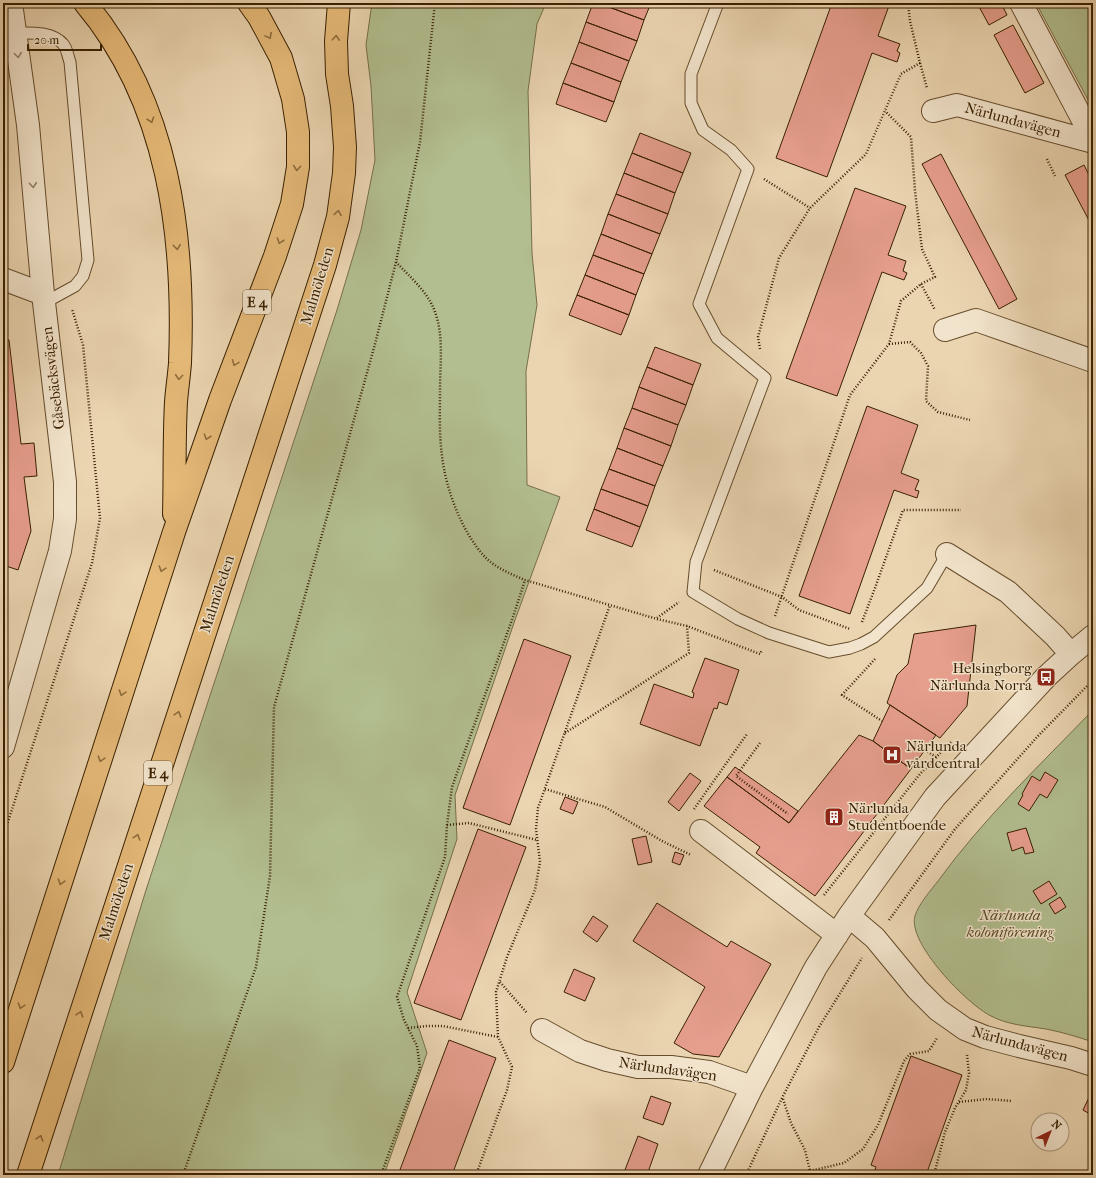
<svg xmlns="http://www.w3.org/2000/svg" width="1096" height="1178" font-family="'IM FELL French Canon',serif">
  <style>
    .green { fill: #b2be8f; stroke: #766f48 }
    .building { fill: #e69e8d; stroke: #392000 }
    .lines { fill: none; stroke-linecap: round; stroke-linejoin: round }
    .lane-casing { stroke: #664d2c; stroke-width: 13 }
    .street-casing { stroke: #664d2c; stroke-width: 24 }
    .highway-casing { stroke: #392000; stroke-width: 24 }
    .path { stroke: #392000; stroke-width: 2.5; stroke-dasharray: 1 2; stroke-linecap: butt }
    .lane { stroke: #f2e4cc; stroke-width: 11 }
    .street { stroke: #f2e4cc; stroke-width: 22 }
    .highway { stroke: #e6ba78; stroke-width: 22 }
    .oneway { stroke: #906d3c }
    .oneway2 { stroke: #968266 }
    .labels { text-anchor: middle; stroke-width: 3; stroke-linejoin: round; paint-order: stroke }
    .shield { fill: #f2e4cc; stroke: #705b3d; stroke-width: 1 }
    .shield-label { font-size: 14px; font-weight: bold; fill: #392000 }
    .street-label { font-size: 15px; fill: #392000; stroke: #f2e4cc }
    .poi-label { font-size: 15px; fill: #392000; stroke: #f2e4cc; text-anchor: start }
    .park-label { font-size: 15px; font-style: italic; fill: #574824; stroke: #f2e4cc }
  </style>
  <rect width="100%" height="100%" fill="#ebd5b1"/>
  <filter id="stains"><feTurbulence type="fractalNoise" baseFrequency=".005" numOctaves="4"/><feColorMatrix values="0 0 0 0 .2 0 0 0 0 .09 0 0 0 0 .02 0 0 0 .5 -.17"/></filter>
  <radialGradient id="worn" r=".72"><stop offset=".6" stop-color="#630" stop-opacity="0"/><stop offset="1" stop-color="#630" stop-opacity=".3"/></radialGradient>
  <path class="green" d="M372,3H546L537,24L528,91L532,253L537,305L526,371L527,485L560,497L515,620L455,795L457,839L407,992L427,1053L384,1175H58L146,890L337,310L361,230L375,160L371,86L366,45Z
    M1036,3H1093V109Z
    M1093,710V1042C1078,1037 1062,1032 1046,1029C1027,1026 1008,1025 991,1016C968,1005 907,943 915,916C918,905 931,890 938,881C983,819 1040,765 1093,710Z"/>
  <path class="building" d="M593,3H598L644,20L637,41L586,22Z
    M598,3H651L644,20Z
    M832,3H890L878,36L900,44L897,51L900,53L897,62L872,53L827,177L776,158Z
    M977,3H1001L1007,15L989,25Z
    M586,22L637,41L629,61L579,42Z
    M1013,25L1044,83L1025,93L994,35Z
    M579,42L629,61L621,82L571,63Z
    M571,63L621,82L614,102L563,83Z
    M563,83L614,102L606,122L556,104Z
    M640,133L691,153L683,173L632,153Z
    M632,153L683,173L675,193L624,173Z
    M941,154L1017,299L999,309L922,164Z
    M1084,165L1093,183V228L1065,175Z
    M624,173L675,193L668,214L616,194Z
    M855,188L906,206L888,255L906,261L903,271L907,273L904,280L882,272L837,396L786,378Z
    M616,194L668,214L660,234L608,214Z
    M608,214L660,234L652,254L601,234Z
    M601,234L652,254L644,274L593,255Z
    M593,255L644,274L636,295L585,275Z
    M585,275L636,295L629,315L577,295Z
    M577,295L629,315L621,335L569,315Z
    M3,337L9,340L21,444L34,443L37,476L24,477L31,531L18,570L3,565Z
    M655,347L701,364L693,385L647,367Z
    M647,367L693,385L686,405L639,387Z
    M639,387L686,405L678,425L632,408Z
    M867,406L918,425L901,473L919,480L915,490L919,491L917,498L894,490L850,614L799,596Z
    M632,408L678,425L671,446L624,428Z
    M624,428L671,446L663,466L617,448Z
    M617,448L663,466L655,486L609,469Z
    M609,469L655,486L648,506L601,489Z
    M601,489L648,506L640,527L594,509Z
    M594,509L640,527L632,547L586,530Z
    M976,625L967,706L940,738L887,703L897,675L908,664L914,634Z
    M524,639L571,656L510,825L463,808Z
    M705,658L739,670L727,705L719,702L717,709L714,708L700,746L640,724L654,684L693,698L694,693L692,692Z
    M890,705L936,735L911,769L873,741Z
    M859,735L873,741L911,769L815,896L756,853L760,847L704,806L727,777L789,823Z
    M735,767L798,811L789,823L727,777Z
    M1045,772L1058,780L1047,798L1040,794L1029,811L1018,804L1023,795L1022,794L1032,776L1040,781Z
    M690,773L701,781L679,811L668,802Z
    M565,797L578,802L573,814L560,809Z
    M1026,828L1034,852L1025,854L1023,847L1012,851L1007,833Z
    M478,829L526,847L461,1020L414,1003Z
    M646,836L652,862L638,865L632,839Z
    M675,852L684,855L680,865L672,862Z
    M1049,881L1057,894L1041,904L1033,891Z
    M1060,897L1066,907L1055,914L1049,904Z
    M657,903L727,947L731,941L771,964L719,1057L693,1054L674,1043L705,987L633,941Z
    M593,916L608,926L597,942L583,932Z
    M574,969L595,978L585,1001L564,992Z
    M449,1040L496,1058L485,1087L452,1175H398Z
    M911,1056L962,1075L926,1175H873L876,1167L871,1165Z
    M1092,1091L1093,1092V1116L1083,1110Z
    M651,1096L671,1103L663,1125L643,1118Z
    M638,1136L658,1144L647,1175H623Z"/>
  <g class="lines">
    <defs>
      <path id="lane" d="M718,3L691,74V103L703,130L731,150L748,169L699,304L717,338L765,378L696,562L693,592L738,619L769,633L829,652L850,648L861,644L874,637L927,588L947,554
        M15,33C31,33 52,31 63,44C67,48 68,57 70,62L88,260L83,276L75,286L44,303"/>
      <path id="street" d="M1021,3L1093,139
        M933,111L957,105L1093,142
        M3,279L43,294
        M945,330L976,320L1093,361
        M947,554L1008,592L1055,636L1071,654
        M3,747L60,551L65,519V482L43,294L28,125L11,3
        M701,831L837,935
        M849,916L875,938L917,989L938,1010L965,1029L985,1037L1019,1046L1071,1058L1093,1065
        M542,1030L580,1051L607,1060L638,1067H671L709,1072L752,1087
        M709,1175L752,1087L816,967L849,916L935,797L1046,677L1071,654L1093,636"/>
      <path id="highway" d="M85,3C169,103 185,236 180,363C179,376 177,389 176,402C174,439 175,477 174,514
        M3,1062L174,532L220,400L275,256L292,204L298,167V132L293,99L281,58L259,17L249,3
        M28,1175L325,265L338,217L344,173L345,147L342,106L337,74L336,41L339,3"/>
    </defs>
    <use href="#lane" class="lane-casing"/>
    <use href="#street" class="street-casing"/>
    <use href="#highway" class="highway-casing"/>
    <path class="path" d="M1087,3L1093,15
      M920,63L927,88
      M1047,159L1055,176
      M764,179L810,208
      M396,262C410,277 428,292 435,312C444,336 440,364 440,390C440,411 439,435 442,456C446,490 462,533 486,558C496,568 511,574 525,580L657,619L687,626L760,654L762,650
      M921,284L935,310
      M889,344L910,342L921,353L928,366L926,401L938,412L970,420
      M760,349L758,337L779,258L810,208L866,154L901,74L920,63L910,21L908,3
      M714,570L782,597L799,610L850,629
      M775,616L850,395L889,344L901,301L921,284L935,277L922,249L915,191L911,137L885,111
      M657,618L679,602
      M862,622L875,588L903,510H961
      M875,659L842,695L882,721
      M565,733L689,653L687,626
      M760,743L736,776L788,814
      M925,750L936,757
      M1093,778V791
      M545,789L605,807L662,841L691,855
      M694,809L747,734
      M447,825L469,823L537,840
      M3,837L92,563L100,518L83,345L72,309
      M824,895L920,774L951,742
      M889,920L955,829L1038,736L1093,680
      M500,982L527,1013
      M408,1028L427,1026H443L498,1037
      M783,1099L791,1123L805,1150L811,1175
      M959,1102L987,1099L1012,1101
      M810,1171L844,1163L863,1149L878,1125L904,1061L910,1054L929,1051L937,1038
      M183,1175L256,967L270,876L274,707L375,344L396,262L420,142L435,3
      M381,1175L420,1068L417,1046L404,1020L397,997L445,857L447,825L452,787L513,617L525,580
      M476,1175L507,1090L512,1067L498,1037L496,992L507,957L535,890L540,862L536,829L538,808L610,605
      M746,1175L782,1098L819,1027L862,958
      M934,1175L945,1132L955,1108L966,1090L969,1073L967,1055
      M991,1175L995,1172"/>
    <use href="#lane" class="lane"/>
    <use href="#street" class="street"/>
    <use href="#highway" class="highway"/>
  </g>
  <defs><path id="oneway-chevron" d="M-2-3.5L2.5 0L-2 3.5" fill="none" stroke-width="1.6" stroke-linecap="round" stroke-linejoin="round"/></defs>
  <g class="oneway">
    <use href="#oneway-chevron" transform="translate(269 36) rotate(62)"/>
    <use href="#oneway-chevron" transform="translate(336 38) rotate(-87)"/>
    <use href="#oneway-chevron" transform="translate(151 120) rotate(71)"/>
    <use href="#oneway-chevron" transform="translate(297 168) rotate(95)"/>
    <use href="#oneway-chevron" transform="translate(338 213) rotate(-81)"/>
    <use href="#oneway-chevron" transform="translate(280 241) rotate(109)"/>
    <use href="#oneway-chevron" transform="translate(177 247) rotate(84)"/>
    <use href="#oneway-chevron" transform="translate(235 363) rotate(111)"/>
    <use href="#oneway-chevron" transform="translate(179 377) rotate(95)"/>
    <use href="#oneway-chevron" transform="translate(207 437) rotate(109)"/>
    <use href="#oneway-chevron" transform="translate(162 569) rotate(108)"/>
    <use href="#oneway-chevron" transform="translate(122 693) rotate(108)"/>
    <use href="#oneway-chevron" transform="translate(178 714) rotate(-72)"/>
    <use href="#oneway-chevron" transform="translate(101 759) rotate(108)"/>
    <use href="#oneway-chevron" transform="translate(137 837) rotate(-72)"/>
    <use href="#oneway-chevron" transform="translate(61 882) rotate(108)"/>
    <use href="#oneway-chevron" transform="translate(21 1006) rotate(108)"/>
    <use href="#oneway-chevron" transform="translate(80 1014) rotate(-72)"/>
    <use href="#oneway-chevron" transform="translate(40 1138) rotate(-72)"/>
  </g>
  <g class="oneway2">
    <use href="#oneway-chevron" transform="translate(18 55) rotate(82)"/>
    <use href="#oneway-chevron" transform="translate(33 185) rotate(85)"/>
  </g>
  <defs>
    <symbol id="bus-square" viewBox="-11 -11 22 22"><rect x="-9" y="-9" width="18" height="18" rx="4" fill="#8f2418" stroke="#f2e4cc"/><path d="M-5-6H5V4H4V6H2V4H-2V6H-4V4H-5ZM-3.5-4V0h7V-4ZM-3.5 1.2v1.5H-2V1.2ZM2 1.2v1.5H3.5V1.2Z" fill="#fff"/></symbol>
    <symbol id="hospital-square" viewBox="-11 -11 22 22"><rect x="-9" y="-9" width="18" height="18" rx="4" fill="#8f2418" stroke="#f2e4cc"/><path d="M-5-5h3v3.5h4V-5h3V5h-3V1.5h-4V5h-3Z" fill="#fff"/></symbol>
    <symbol id="building-square" viewBox="-11 -11 22 22"><rect x="-9" y="-9" width="18" height="18" rx="4" fill="#8f2418" stroke="#f2e4cc"/><path d="M-4-6H4V6H1V3H-1V6H-4ZM-2.5-4.3h1.7v1.8h-1.7ZM.8-4.3h1.7v1.8H.8ZM-2.5-1h1.7V.8h-1.7ZM.8-1h1.7V.8H.8Z" fill="#fff"/></symbol>
  </defs>
  <g fill-rule="evenodd">
    <use href="#bus-square" x="1035" y="666" width="22" height="22"/>
    <use href="#hospital-square" x="881" y="744" width="22" height="22"/>
    <use href="#building-square" x="823" y="806" width="22" height="22"/>
  </g>
  <g class="labels">
    <g class="shield">
      <rect x="243" y="290" width="28" height="24" rx="3"/>
      <rect x="144" y="761" width="28" height="24" rx="3"/>
    </g>
    <g class="shield-label">
      <text x="257" y="307">E 4</text>
      <text x="158" y="778">E 4</text>
    </g>
    <g class="street-label">
      <text transform="translate(1013 120) rotate(15)" y="5">Närlundavägen</text>
      <text transform="translate(317 286) rotate(-73)" y="5">Malmöleden</text>
      <text transform="translate(53 378) rotate(-97)" y="5">Gåsebäcksvägen</text>
      <text transform="translate(217 594) rotate(-72)" y="5">Malmöleden</text>
      <text transform="translate(116 902) rotate(-72)" y="5">Malmöleden</text>
      <text transform="translate(1020 1044) rotate(15)" y="5">Närlundavägen</text>
      <text transform="translate(668 1069) rotate(8)" y="5">Närlundavägen</text>
    </g>
    <g class="poi-label">
      <text x="1032" y="673" text-anchor="end">Helsingborg<tspan x="1032" dy="17">Närlunda Norra</tspan></text>
      <text x="906" y="751">Närlunda<tspan x="906" dy="17">vårdcentral</tspan></text>
      <text x="848" y="813">Närlunda<tspan x="848" dy="17">Studentboende</tspan></text>
    </g>
    <g class="park-label">
      <text x="1010" y="920">Närlunda<tspan x="1010" dy="17">koloniförening</tspan></text>
    </g>
  </g>
  <rect width="1096" height="1178" fill="none" stroke="#ebd5b1" stroke-width="16"/>
  <rect x="4" y="4" width="1088" height="1170" fill="none" stroke="#392000" stroke-width="2"/>
  <rect x="8" y="8" width="1080" height="1162" fill="none" stroke="#392000"/>
  <g transform="translate(1050 1132) rotate(43)"><circle r="19" fill="#f2e4cc" stroke="#a8967a"/>
  <path d="M0-3L7 15L0 10L-7 15Z" fill="#8f2418"/>
  <text y="-6" font-size="11" font-weight="bold" text-anchor="middle" fill="#392000">N</text>
  </g>
  <path d="M28 44v6h73v-6" fill="none" stroke="#392000" stroke-width="2"/>
  <text x="34" y="44" font-size="12" fill="#392000" stroke="#f2e4cc" stroke-width="3" paint-order="stroke">20 m</text>
  <rect width="100%" height="100%" filter="url(#stains)"/>
  <rect width="100%" height="100%" fill="url(#worn)"/>
</svg>
